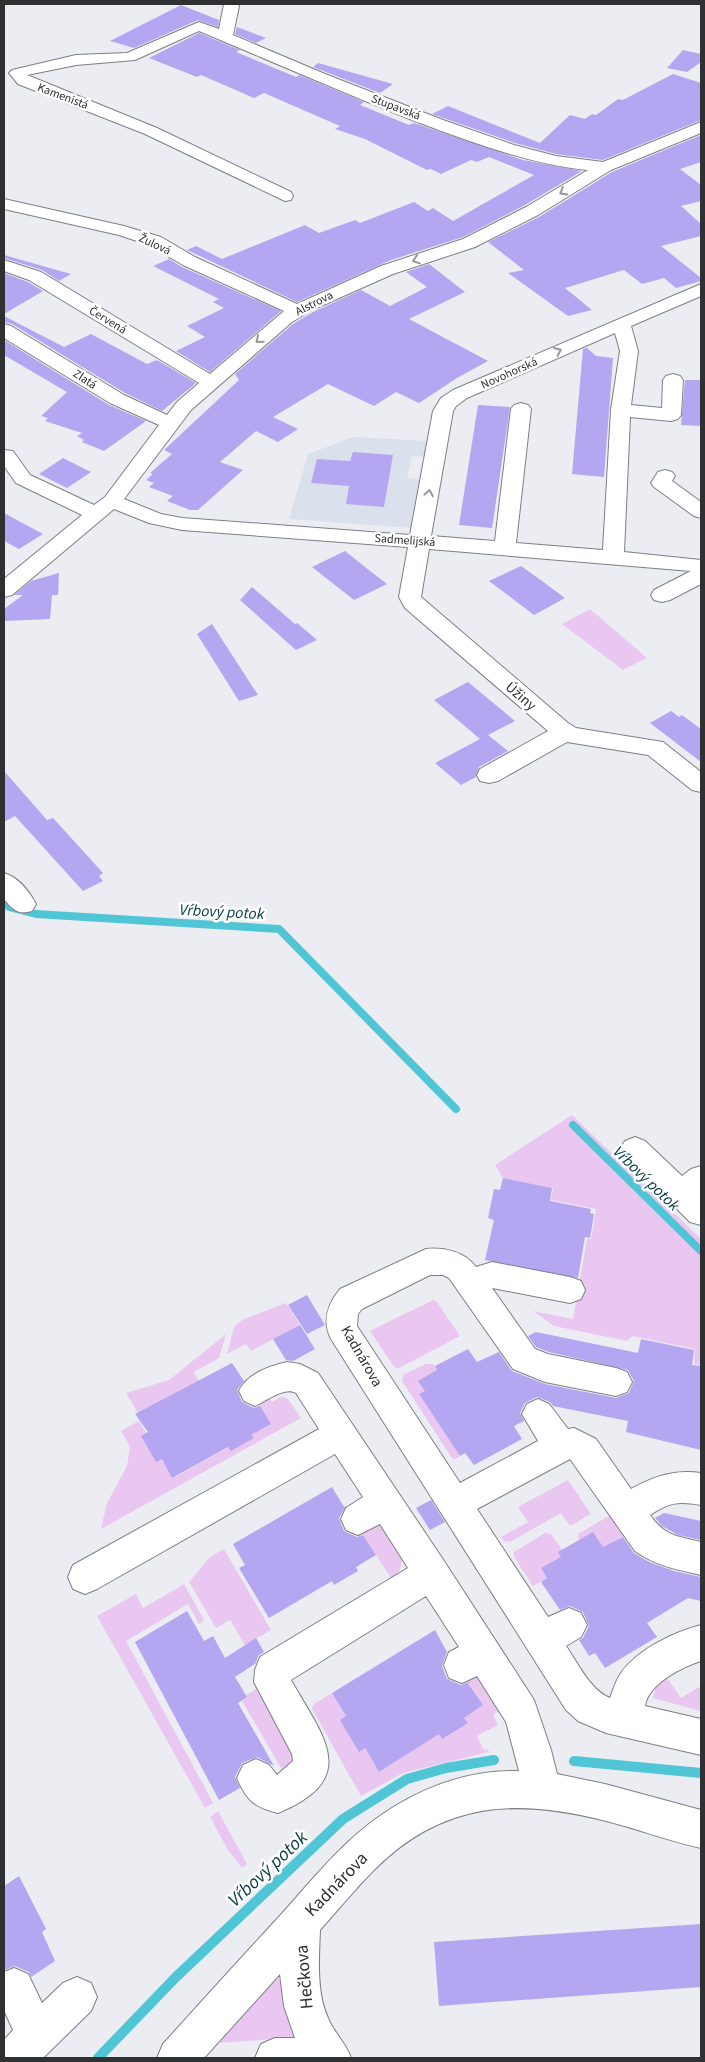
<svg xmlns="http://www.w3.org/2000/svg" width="705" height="2062" font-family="'Source Sans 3',sans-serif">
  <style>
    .built { fill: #dbe1ec }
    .green { fill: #eac7f1 }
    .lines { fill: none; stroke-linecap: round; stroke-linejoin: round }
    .stream-far1 { stroke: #50c5d5; stroke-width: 8 }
    .stream { stroke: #50c5d5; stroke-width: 10 }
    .building { fill: #b4a6f0 }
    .minor-casing { stroke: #7d7f83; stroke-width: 2 }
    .minor { fill: #fff; fill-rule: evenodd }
    .oneway { stroke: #979898 }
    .labels { text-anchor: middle; stroke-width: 5; stroke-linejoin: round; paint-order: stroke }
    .far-street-label { font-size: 12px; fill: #2f3032; stroke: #fff }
    .street-label { font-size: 15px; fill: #2f3032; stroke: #fff }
    .water-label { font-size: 16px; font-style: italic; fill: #043c43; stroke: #fff }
    .near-street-label { font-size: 18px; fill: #2f3032; stroke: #fff }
    .near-water-label { font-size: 19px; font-style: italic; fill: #043c43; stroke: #fff }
  </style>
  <rect width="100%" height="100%" fill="#ebedf2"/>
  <path class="built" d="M353,437L428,441L425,457L412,456L407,478L421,480L411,528L289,519L308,454Z"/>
  <path class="green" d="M590,609L647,658L623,670L562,624Z
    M572,1115L701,1239V1365L694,1364L695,1349L633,1336L627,1341L554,1326L533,1311L573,1319L587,1239H591L596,1209L551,1200L553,1188L503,1178L495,1165Z
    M433,1300L437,1302L460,1336L399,1368H395L370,1331Z
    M286,1303L300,1325L251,1351L246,1344L227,1354L234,1327L242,1320Z
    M226,1334L219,1358L194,1372L199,1381L138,1413L126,1393L169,1380Z
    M426,1364H433L438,1371L425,1391L419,1394L460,1456L455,1459L452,1458L402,1381L403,1375Z
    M267,1395L272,1402L281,1397L288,1399L301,1418L101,1529L107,1503L127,1466L130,1447L121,1431L139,1421L173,1478L271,1424L256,1401Z
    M568,1480L591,1514L570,1526L561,1513L510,1542L504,1541L501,1537L528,1522L518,1507Z
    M614,1513L631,1532L603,1548L583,1545L578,1537V1534Z
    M376,1523L381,1524L402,1559L400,1570L393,1581L359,1529Z
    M545,1533L551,1534L566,1555L541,1568L547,1578L533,1586L514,1557V1552Z
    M224,1549L271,1630L245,1645L230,1620L216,1628L189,1582L210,1557Z
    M184,1584L204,1620L199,1624L188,1604L126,1641L213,1803L205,1808L97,1616L136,1594L143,1608Z
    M478,1675L502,1709L493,1715L498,1725L477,1736L484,1750L488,1749L489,1752L403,1773L361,1796L312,1709L314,1704L332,1693L379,1772L483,1705L465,1677Z
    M666,1676L681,1698L701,1686V1711L653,1698L656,1686Z
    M258,1688L296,1759L284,1773L242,1701L247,1697L246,1695Z
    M218,1811L247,1864L242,1868L228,1850L210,1817Z
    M277,1979L282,1980L299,2037L220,2043L221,2035Z"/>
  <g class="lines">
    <path class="stream-far1" d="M4,902L9,907L36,914L279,929L456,1109
      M573,1125L701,1251"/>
    <path class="stream" d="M574,1761L701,1773
      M98,2058L176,1977L343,1819L407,1779L446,1768L494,1760"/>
  </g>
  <path class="building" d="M181,5L219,20L218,27L198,20L134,48L110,41Z
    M237,27L266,38L256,43L235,34Z
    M199,33L240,50L236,52L296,77L299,75L364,102L360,105L409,125L414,123L523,160L582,171L525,205L463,237L391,260L297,302L187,250L196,246L222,259L305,225L319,233L355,220L360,223L414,202L428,211L433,208L453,221L534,175L489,157L477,162L471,160L441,174L431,169L427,170L365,139L335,129L340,126L264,93L254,98L201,75L197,77L149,58Z
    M683,50L701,54V62L687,72L667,68Z
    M318,63L393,84L380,93L313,67Z
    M673,74L701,83V120L603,160L556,154L515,143L432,114L448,106L540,143L570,115L585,119L592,114L596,115L618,99L623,100Z
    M701,135V162L680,169L701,185V201L681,206L701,224V236L661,246L701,278V281L676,288L664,278L642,284L624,270L565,288L592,310L568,316L508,273L524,270L488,242L539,217L612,172Z
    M4,255L71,274L59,281L42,270L4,258Z
    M169,259L182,267L281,311L210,372L176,351L205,337L187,326L224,308L213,302L219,299L153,266Z
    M429,264L465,292L409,319L488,361L457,378L419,403L396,392L374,406L328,384L273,417L298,429L278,442L256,431L220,462L243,470L198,510H190L167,501L173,496L149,487L154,483L146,480L153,474L150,473L172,454L164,450L239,380L235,374L293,324L313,312L361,290L390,306L427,287L406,272Z
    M4,273L28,282L43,291L4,314Z
    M4,316L64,347L91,334L147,364L157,360L196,383L162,411L125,393L12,324L4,322Z
    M4,340L109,405L146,421L104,451L82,442L84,440L77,436L82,433L45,421L48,418L41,416L67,392L4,355Z
    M587,348L596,356L613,358L604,477L572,474L583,349Z
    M685,380H701V426L681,425Z
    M478,405L510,407L492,528L459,525Z
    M353,452L393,455L384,507L346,504L349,486L311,483L317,459L350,461Z
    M63,458L91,472L67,488L39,474Z
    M4,513L43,534L19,549L4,541Z
    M345,551L365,567L387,584L354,600L312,567Z
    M521,566L542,581L565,598L534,615L489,581Z
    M59,573L58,595H52L50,619L4,621V609L23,595H14L31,581Z
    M252,587L295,624L297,623L317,640L296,650L288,643L240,600Z
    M212,624L258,695L239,701L197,634Z
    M468,682L515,721L488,735L508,751L479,767L476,777L461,785L435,763L480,739L434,700Z
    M671,711L679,717L682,715L701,729V762L650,723Z
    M4,771L47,820L53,818L103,873L99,876L103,881L83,891L15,816L4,822Z
    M503,1178L552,1188L550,1201L591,1209L590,1213L594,1214L590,1238L585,1237L578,1278L485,1260L494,1220L488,1218L494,1189L500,1190Z
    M307,1295L325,1325L307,1334L288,1305Z
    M300,1325L315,1349L293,1361L286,1360L273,1339Z
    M536,1332L638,1353L641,1339L694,1350L692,1365L701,1366V1450L626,1432L628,1421L553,1406L550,1402L537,1397L525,1403L520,1413L524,1421L514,1426L522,1439L474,1465L465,1453L460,1456L419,1394L425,1391L418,1381L437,1370L435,1366L468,1349L477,1362L499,1352L512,1371L545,1384L616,1398L629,1393L634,1381L628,1370L549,1352L536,1347L528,1336Z
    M232,1363L244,1381L237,1390L242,1402L254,1408L260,1406L271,1424L251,1435L254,1438L231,1451L228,1447L172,1478L162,1459L156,1462L141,1436L148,1432L135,1414Z
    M332,1487L344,1507L346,1506L339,1518L344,1531L357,1537L363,1535L376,1555L356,1567L358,1571L334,1585L332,1581L269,1618L239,1568L245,1565L233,1544Z
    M431,1500L445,1522L430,1530L416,1508Z
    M664,1513L701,1521V1540L678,1535L662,1526L655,1518Z
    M593,1532L603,1547L623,1537L634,1553L649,1562L674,1571L701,1577V1601L688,1598L647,1623L657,1637L605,1668L595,1653L589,1656L579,1640L583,1638L589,1626L583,1612L570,1606L560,1610L541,1582L547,1578L541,1568L561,1557L558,1552Z
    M187,1611L204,1641L213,1636L225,1658L256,1638L264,1652L258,1656L256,1663L235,1677L247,1697L238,1703L274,1766L257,1757L242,1763L235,1777L240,1788L219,1800L135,1642Z
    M435,1630L447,1652L442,1666L447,1679L461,1685L471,1681L468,1683L483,1705L464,1718L468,1723L442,1739L439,1734L379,1772L365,1748L359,1752L340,1720L346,1716L332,1693Z
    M19,1876L46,1929L42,1932L55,1961L31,1977L29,1972L15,1966L4,1970V1886Z
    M701,1924V1987L439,2006L434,1942Z"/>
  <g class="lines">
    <defs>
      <path id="minor" d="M224,4H238L239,6L233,35L325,74L443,120L514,145L556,156L603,162L701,122V133L611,170L538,215L475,247L393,274L312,310L292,322L191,410L124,499L161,514L182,518L410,535L433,411L441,398L453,390L701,284V296L631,326L638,351L631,405L662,408L663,380L666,376L673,374L680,376L683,380L681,415L678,419L671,421L630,417L624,552L701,560V584L670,600L662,602L654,600L651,595L654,590L691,571L429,549L421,597L568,723L576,728L663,742L701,772V792L692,790L648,755L567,742L498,781L489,783L480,781L477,775L480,769L548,731L405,608L399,597L408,547L182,530L149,523L114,509L12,595L4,597V579L82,515L16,483L4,466V450L13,451L30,475L94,505L105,497L159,425L110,403L4,338V324L11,326L124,395L167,415L177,402L199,383L29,280L4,271V260L41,272L210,374L284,311L183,265L149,245L119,235L4,209V199L124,226L161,237L195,257L297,304L381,266L463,239L526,207L588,170C530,164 474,143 420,123C346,94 273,62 199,31L135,60L76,65L27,75L157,128L291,192L293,196L291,200L285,201L145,134L18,84L9,73L12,70L76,55L127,53L199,22L219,29ZM615,333L620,351L611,410L603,550L516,543L531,409L528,405L521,403L514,405L511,409L495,541L431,536L453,411L456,406L467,398Z
        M665,470L672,472L675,476L672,481L701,502V518L694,516L654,487L651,483L658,472Z
        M4,873C18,877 29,891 36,904L32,911C18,915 13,910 4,899Z
        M635,1137L645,1141L682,1176L691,1169L701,1166V1225L690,1222L625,1157L620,1149L625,1141Z
        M426,1249C445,1247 465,1252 476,1267L492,1262L570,1277L581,1281L585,1290L581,1299L570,1303L492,1288L535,1349L548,1354L616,1368L627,1372L632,1382L627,1392L616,1396L545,1382L513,1369L449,1278L443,1275H430L362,1309L358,1314L357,1326L460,1483L538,1441L522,1414L527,1404L538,1399L549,1404L568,1429L574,1428L596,1439L631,1489C654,1476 675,1469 701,1473V1505C678,1501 670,1502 650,1515C665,1536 676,1536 701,1542V1575C678,1570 654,1565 635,1551L570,1459L477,1509L548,1617L569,1608L581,1613L587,1625L581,1637L566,1646C578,1663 590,1690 610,1698C613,1690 616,1680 621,1673C638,1649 674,1632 701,1625V1661C682,1667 648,1684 645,1706L701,1719V1755L606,1733L578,1721L566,1710L331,1339C322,1321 327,1305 340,1289Z
        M287,1362L300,1364L318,1373L444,1561L534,1700L551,1750L557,1774L605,1784L701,1810V1848C669,1841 638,1829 606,1821C516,1798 443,1801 374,1870C355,1889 338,1910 320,1930C319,1957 316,1992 328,2018C334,2033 346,2043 351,2058H255L261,2044L275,2038H295L284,2006L280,1974L204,2058H157L163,2044C200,2003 238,1961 276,1920C299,1895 322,1866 348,1842C394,1799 455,1769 519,1771L506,1722L477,1676L462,1683L449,1678L444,1665L449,1652L459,1647L426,1596L291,1680C323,1737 362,1778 278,1813C254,1807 247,1801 237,1778L243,1765L256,1759L269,1765L277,1775L293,1761L292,1754L254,1682L255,1670L260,1657L408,1568L380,1524L358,1535L346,1530L341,1519L346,1508L363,1497L335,1454L97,1589L85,1594L73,1589L68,1577L73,1565L319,1429L296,1393C285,1386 266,1401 255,1406L244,1401L239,1391C247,1374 269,1366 287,1362Z
        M14,1968L28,1974L42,2003L63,1983L77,1977L91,1983L97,1997L91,2011L43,2058H4V2040L13,2030L4,2010V1972Z"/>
    </defs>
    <use href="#minor" class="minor-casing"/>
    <use href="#minor" class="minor"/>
  </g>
  <defs><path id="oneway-chevron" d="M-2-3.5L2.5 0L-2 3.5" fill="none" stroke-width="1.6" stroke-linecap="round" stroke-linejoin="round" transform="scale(1.25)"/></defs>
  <g class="oneway">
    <use href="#oneway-chevron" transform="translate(563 192) rotate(149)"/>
    <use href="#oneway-chevron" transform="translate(416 260) rotate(162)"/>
    <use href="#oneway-chevron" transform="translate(259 340) rotate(139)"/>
    <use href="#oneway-chevron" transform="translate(558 351) rotate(-24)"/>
    <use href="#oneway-chevron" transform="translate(429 493) rotate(-80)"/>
  </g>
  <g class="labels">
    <g class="far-street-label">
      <text transform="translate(63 96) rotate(21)" y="4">Kamenistá</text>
      <text transform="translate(396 107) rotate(21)" y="4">Stupavská</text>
      <text transform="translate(155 244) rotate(25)" y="4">Žulová</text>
      <text transform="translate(314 303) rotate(-27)" y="4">Alstrova</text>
      <text transform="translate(108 320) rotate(31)" y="4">Červená</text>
      <text transform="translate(509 373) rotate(-24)" y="4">Novohorská</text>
      <text transform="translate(85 379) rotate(33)" y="4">Zlatá</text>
      <text transform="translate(405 540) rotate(4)" y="4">Sadmelijská</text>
    </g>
    <g class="street-label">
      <text transform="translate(521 696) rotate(41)" y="5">Úžiny</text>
      <text transform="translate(362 1356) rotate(60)" y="5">Kadnárova</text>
    </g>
    <g class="water-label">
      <text transform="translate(222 911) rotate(3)" y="6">Vŕbový potok</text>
      <text transform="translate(647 1178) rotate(44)" y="6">Vŕbový potok</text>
    </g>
    <g class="near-street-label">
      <text transform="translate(336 1884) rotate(-46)" y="6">Kadnárova</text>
      <text transform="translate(304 1977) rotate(-95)" y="6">Hečkova</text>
    </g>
    <g class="near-water-label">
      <text transform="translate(267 1868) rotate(-43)" y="7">Vŕbový potok</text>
    </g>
  </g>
  <rect width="705" height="2062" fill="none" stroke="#2f3032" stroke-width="10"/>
</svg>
